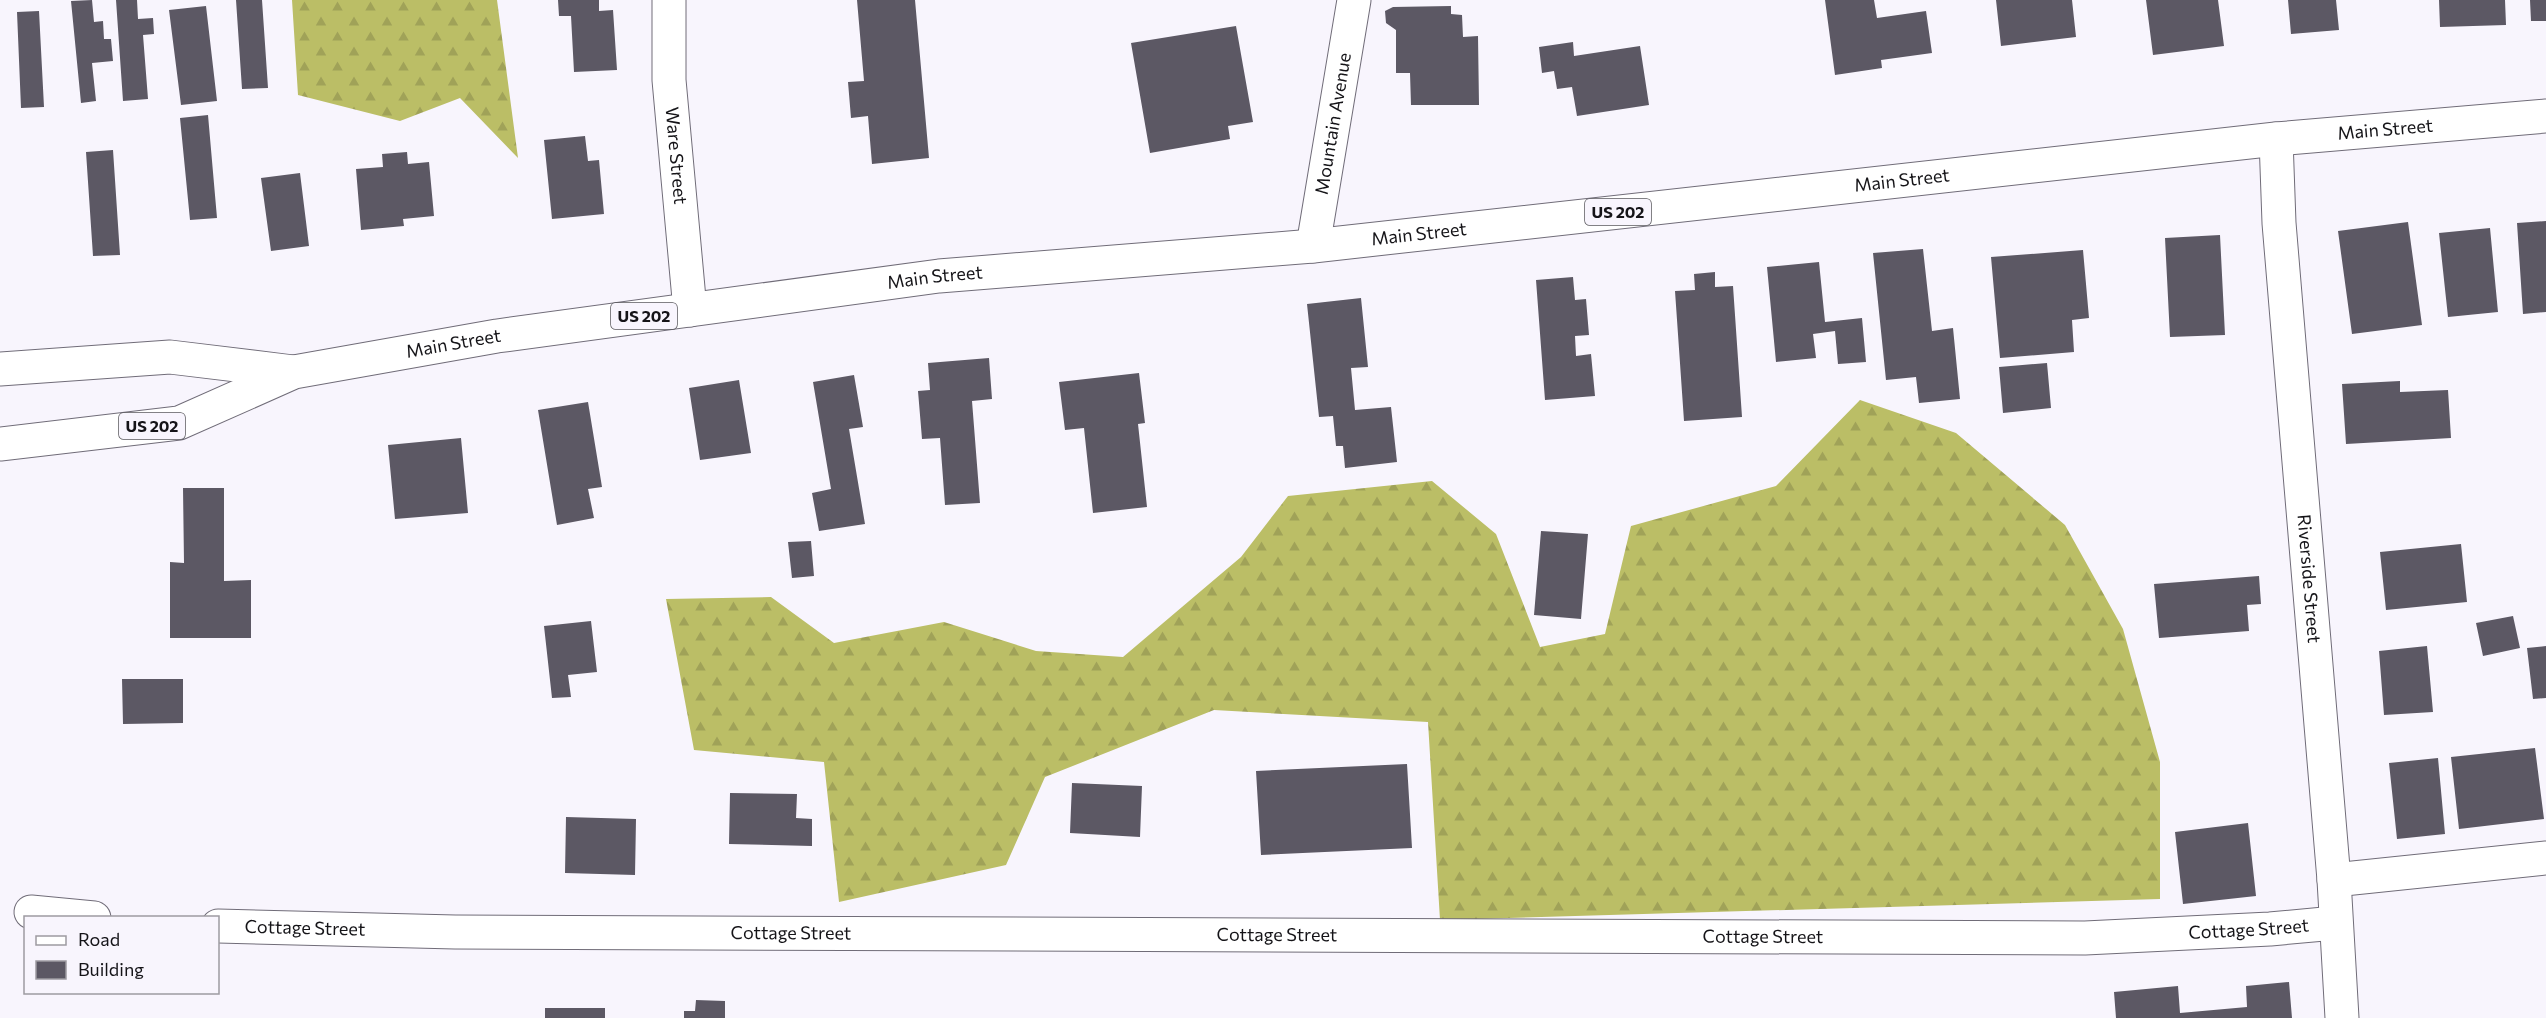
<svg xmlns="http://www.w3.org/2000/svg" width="2546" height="1018" font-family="Commissioner,sans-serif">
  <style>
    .forest { fill: url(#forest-firs) }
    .building { fill: #5c5864 }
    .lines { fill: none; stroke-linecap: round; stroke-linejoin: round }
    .minor-casing { stroke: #706c78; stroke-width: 35 }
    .highway-casing { stroke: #706c78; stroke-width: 35 }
    .minor { stroke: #fff; stroke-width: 33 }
    .highway { stroke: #fff; stroke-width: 33 }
    .labels { text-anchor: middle; stroke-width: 6; stroke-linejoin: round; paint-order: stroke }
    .shield { fill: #f8f5fd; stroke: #59585d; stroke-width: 1.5 }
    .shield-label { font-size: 16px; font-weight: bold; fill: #151418 }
    .street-label { font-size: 18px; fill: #151418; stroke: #f8f5fd }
  </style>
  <defs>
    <pattern id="forest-firs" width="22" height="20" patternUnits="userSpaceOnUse" patternTransform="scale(1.5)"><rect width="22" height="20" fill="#bbbe66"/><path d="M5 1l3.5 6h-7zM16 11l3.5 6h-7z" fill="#a0a258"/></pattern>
  </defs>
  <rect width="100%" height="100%" fill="#f8f5fd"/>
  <path class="forest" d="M292,0H497L518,158L460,98L400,121L298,95Z
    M1860,400L1956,433L2065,525L2123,629L2160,762V899L1440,920L1428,722L1214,710L1045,777L1006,865L839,902L824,762L694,750L666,599L771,597L834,643L944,622L1036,651L1123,657L1241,557L1288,496L1432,481L1496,534L1540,647L1605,634L1631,526L1776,486Z"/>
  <path class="building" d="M92,0L94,22L103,21L104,39H111L113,61L92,63L96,101L81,103L71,1Z
    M116,0H137L138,19L153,18L154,34L143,35L148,99L123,101Z
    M236,0H262L268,88L242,89Z
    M558,0H599V11L613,10L617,70L574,72L571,16H559Z
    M857,0H915L929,158L872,164L868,116L851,118L848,82L864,81Z
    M1825,0H1874L1877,18L1926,11L1932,53L1881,60L1882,68L1835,75Z
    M1996,0H2072L2076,37L2001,46Z
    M2146,0H2218L2224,46L2153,55Z
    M2288,0H2336L2339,30L2291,34Z
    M2439,0H2505L2506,25L2440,27Z
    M2530,0H2546V21H2531Z
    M206,6L217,101L181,105L169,10Z
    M1451,6V14L1462,15L1463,37L1478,36L1479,105H1411L1410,73H1396V30L1386,23L1385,11L1393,7Z
    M39,11L44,107L21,108L17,12Z
    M1236,26L1253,122L1228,126L1230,139L1150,153L1131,43Z
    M1573,42L1574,56L1640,46L1649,105L1577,116L1572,87L1557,89L1554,71L1542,73L1539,47Z
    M208,115L217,218L190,220L180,118Z
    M585,136L588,161L599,160L604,214L552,219L544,140Z
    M113,150L120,255L93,256L86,152Z
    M407,152L408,164L429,162L434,216L403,219L404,226L361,230L356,169L383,167L382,154Z
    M300,173L309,246L271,251L261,178Z
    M2546,221V312L2523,314L2517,223Z
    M2408,222L2422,325L2352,334L2338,231Z
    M2490,228L2498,312L2448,317L2439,233Z
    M2220,235L2225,335L2170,337L2165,238Z
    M1923,249L1932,331L1953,328L1960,399L1919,403L1916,377L1886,380L1873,253Z
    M2083,250L2089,318L2072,320L2074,352L2000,358L1991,257Z
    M1819,262L1825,322L1862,318L1866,362L1838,364L1835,331L1813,334L1816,358L1776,362L1767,267Z
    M1715,272V287L1733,286L1742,417L1684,421L1675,291L1695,290L1694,274Z
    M1573,277L1575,300L1586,299L1589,335L1575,336L1576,356L1591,354L1595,396L1545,400L1536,280Z
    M1361,298L1368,367L1351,368L1355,410L1391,407L1397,462L1345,468L1343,446H1336L1333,416L1319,417L1307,304Z
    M989,358L992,399L972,401L980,503L945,505L940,438L922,439L918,391L930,390L928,363Z
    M2047,363L2051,408L2003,413L1999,367Z
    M1139,373L1145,423L1138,424L1147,507L1093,513L1084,428L1065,430L1059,382Z
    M854,375L863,427L849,429L865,524L819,531L812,493L831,489L813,382Z
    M739,380L751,453L700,460L689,388Z
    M2400,381V392L2448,390L2451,438L2346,444L2342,384Z
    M588,402L602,487L588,489L594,518L557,525L538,410Z
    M461,438L468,513L395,519L388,445Z
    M183,488H224V581L251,580V638H170V562L184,563Z
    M1541,531L1588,534L1581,619L1534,615Z
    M811,541L814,576L792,578L788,542Z
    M2461,544L2467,602L2386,610L2380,552Z
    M2259,576L2261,604L2247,605L2249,631L2159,638L2154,584Z
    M2513,616L2520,648L2483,656L2476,623Z
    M591,621L597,672L568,675L571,697L552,698L544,626Z
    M2427,646L2433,712L2384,715L2379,651Z
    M2546,646V698L2533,699L2527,648Z
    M122,679H183V723L123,724Z
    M2535,748L2544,819L2459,829L2451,757Z
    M2438,758L2445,834L2397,839L2389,763Z
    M1407,764L1412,848L1261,855L1256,771Z
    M1072,783L1142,786L1140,837L1070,833Z
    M730,793L797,794L796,818L812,819V846L729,844Z
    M566,817L636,819L635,875L565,873Z
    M2248,823L2256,896L2183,904L2175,832Z
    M2289,982L2292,1018H2116L2114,992L2178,986L2180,1013L2247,1007L2246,986Z
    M696,1000L725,1001V1018H684V1011H695Z
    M545,1008H605V1018H545Z"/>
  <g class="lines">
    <defs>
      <g id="minor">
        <path id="s1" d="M669,0V80L690,310"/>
        <path id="s2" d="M2276,139L2279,223L2334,880L2342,1018"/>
        <path id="s3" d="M1313,246L1354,0"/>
        <path d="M2334,880L2546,858"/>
        <path d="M31,912L94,918"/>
        <path id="s4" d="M218,926L455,932L2085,938L2270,929L2335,923"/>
      </g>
      <g id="highway">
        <path d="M0,369L170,357L293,372"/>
        <path id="s5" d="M0,444L179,423L294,372L497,336L939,276L1313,246L2276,139L2546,116"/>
      </g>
    </defs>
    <use href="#minor" class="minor-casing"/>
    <use href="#highway" class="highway-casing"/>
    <use href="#minor" class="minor"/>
    <use href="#highway" class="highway"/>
  </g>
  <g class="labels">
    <g class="shield">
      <rect x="1585" y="199" width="66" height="26" rx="4.5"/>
      <rect x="611" y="303" width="66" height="26" rx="4.5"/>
      <rect x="119" y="413" width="66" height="26" rx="4.5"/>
    </g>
    <g class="shield-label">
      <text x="1618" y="218">US 202</text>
      <text x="644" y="322">US 202</text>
      <text x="152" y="432">US 202</text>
    </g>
    <g class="street-label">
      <text dy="6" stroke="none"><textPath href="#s3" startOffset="124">Mountain Avenue</textPath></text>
      <text dy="6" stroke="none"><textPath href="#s5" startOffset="2412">Main Street</textPath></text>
      <text dy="6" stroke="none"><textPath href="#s1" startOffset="156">Ware Street</textPath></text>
      <text dy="6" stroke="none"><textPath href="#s5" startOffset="1926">Main Street</textPath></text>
      <text dy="6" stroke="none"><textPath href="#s5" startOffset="1440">Main Street</textPath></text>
      <text dy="6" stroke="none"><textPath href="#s5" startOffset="954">Main Street</textPath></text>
      <text dy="6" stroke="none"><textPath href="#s5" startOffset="468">Main Street</textPath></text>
      <text dy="6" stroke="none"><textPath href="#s2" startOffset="441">Riverside Street</textPath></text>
      <text dy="6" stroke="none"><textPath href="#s4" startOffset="87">Cottage Street</textPath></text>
      <text dy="6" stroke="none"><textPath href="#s4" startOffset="2031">Cottage Street</textPath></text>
      <text dy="6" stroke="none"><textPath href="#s4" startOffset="573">Cottage Street</textPath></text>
      <text dy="6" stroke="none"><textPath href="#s4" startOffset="1059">Cottage Street</textPath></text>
      <text dy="6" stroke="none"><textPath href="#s4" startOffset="1545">Cottage Street</textPath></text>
    </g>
  </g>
  <rect x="24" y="916" width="195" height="78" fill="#f8f5fd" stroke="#9d9ba1" stroke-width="1.5"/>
  <rect x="36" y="936" width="30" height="9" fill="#ffffff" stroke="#9d9ba1" stroke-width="1.5"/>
  <text x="78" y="946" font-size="18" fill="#151418">Road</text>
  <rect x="36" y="961" width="30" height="18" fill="#5c5864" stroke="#9d9ba1" stroke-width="1.5"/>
  <text x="78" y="976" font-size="18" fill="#151418">Building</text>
</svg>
